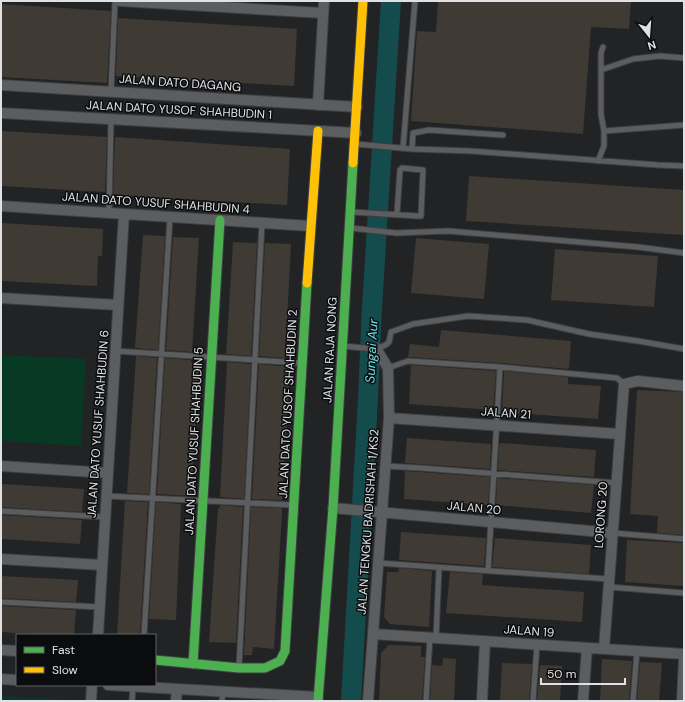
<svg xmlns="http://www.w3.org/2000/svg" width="685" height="702" font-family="'DM Sans',sans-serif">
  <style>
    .green { fill: #073925 }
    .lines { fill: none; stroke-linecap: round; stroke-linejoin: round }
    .river { stroke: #144c4e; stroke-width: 20 }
    .building { fill: #403a34 }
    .lane-casing { stroke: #3e3f41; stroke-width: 7 }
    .street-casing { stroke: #3e3f41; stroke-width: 12 }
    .fast-casing { stroke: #3e3f41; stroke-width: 11 }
    .slow-casing { stroke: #3e3f41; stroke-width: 11 }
    .lane { stroke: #5c5d5f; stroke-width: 5 }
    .street { stroke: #5c5d5f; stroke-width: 10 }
    .fast { stroke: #4caf50; stroke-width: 9 }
    .slow { stroke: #ffc107; stroke-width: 9 }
    .labels { text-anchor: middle; stroke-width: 3; stroke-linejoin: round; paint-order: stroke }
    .street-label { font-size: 12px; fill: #e0e1e4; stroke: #0b0c0e }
    .water-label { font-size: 13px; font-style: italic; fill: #6ce0e3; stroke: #0b0c0e }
  </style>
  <rect width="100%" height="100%" fill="#222325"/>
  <path class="green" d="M1,355L86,359L81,446L1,441Z
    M1,696L75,700L1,701Z"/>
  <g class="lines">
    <path class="river" d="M351,701L368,398L372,307L391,1"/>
  </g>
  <path class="building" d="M438,1H631L629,29L591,27L583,134L411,121L417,31L436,32Z
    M1,4L111,11L107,83L1,77Z
    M118,18L297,29L294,86L116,76Z
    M1,131L107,137L105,192L1,186Z
    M116,137L290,149L287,205L113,195L115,138Z
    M469,176L684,190V235L466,221Z
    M1,223L103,229L102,256H98L97,286L1,281Z
    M143,235L165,236L158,350L135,348Z
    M173,237L199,238L192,352L166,350Z
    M416,238L489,244L484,299L411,293Z
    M233,242L257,243L251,356L226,354Z
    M265,243L291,244L285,358L259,356Z
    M555,249L658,256L654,307L551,300Z
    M441,330L571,341L569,369L500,363L408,357L410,344L439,347Z
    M136,356L157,358L149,494L127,493Z
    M165,358L191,360V362L200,363L191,496L157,494Z
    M227,362L251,364L244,499L220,497Z
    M259,364L290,367L282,500L252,499Z
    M411,365L496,371L493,410L409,404Z
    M504,371L568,377V384L601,386L598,419L502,412Z
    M637,390L684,392V535L657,533L658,516L630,514Z
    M407,438L491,444L490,469L405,463Z
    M501,443L596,450L594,477L498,470L499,445Z
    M405,471L490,477L488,505L404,499Z
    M497,478L594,485L591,513L496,505Z
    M1,484L84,489L82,512L1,507Z
    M125,501L148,502L140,635H117Z
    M156,502L181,504L176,620L149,619Z
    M220,505L243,507L236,643L209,642L218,508H220Z
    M251,507L282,508V512L274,649L253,647L252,655H244Z
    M1,515L82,520L80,544L1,539Z
    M401,532L486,538L484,566L399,560Z
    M495,538L591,545L589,574L492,567Z
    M627,540L684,543V586L625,582Z
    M399,568L432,571L429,627L390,624L384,617L387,572H398Z
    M450,572L483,574L482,585L584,592L582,622L446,613Z
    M1,576L78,580L76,602L1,598Z
    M1,606L76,610L74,635H45L1,632Z
    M389,645L421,646V657H425L422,701H379L381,653Z
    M443,658L456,659L454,701H430L432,665L442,666Z
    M602,659L632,661L629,701H600Z
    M640,662L662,663L659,701H637Z
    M502,663L532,664L529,701H500Z
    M540,665L562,666L560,701H537Z"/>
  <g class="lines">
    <defs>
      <path id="lane" d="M601,70V53L603,47
        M111,91L115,1
        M604,131L601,114V70L633,59L660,56L684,58
        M356,144L412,149L471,151L658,165L684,166
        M403,148L415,1
        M412,149L413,133L429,130L503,135
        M598,161L604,146V131L684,125
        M352,212L418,216H421L423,170L402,168L400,170L397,214
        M109,213L111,119
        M351,228L396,233L448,231L638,247L684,253
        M344,346C354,347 382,352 389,342C390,339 390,336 391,332L413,324L468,316L527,320L589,334L638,341L684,349
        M115,351L301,363
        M388,368L408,361L500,367L617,378L624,384
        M385,466L421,468L616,483
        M106,496L293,505
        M1,511L105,517
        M613,533L684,539
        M378,563L609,579
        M488,571L500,367
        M609,587L684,593
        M1,602L99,607
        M144,635L170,217
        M436,638L439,568
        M239,667L262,223
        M132,701L133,686
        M222,701L223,691
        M426,701L430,637
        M533,701L537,644
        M633,701L637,651"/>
      <path id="street" d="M120,1L323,13
        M1,85L357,107
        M318,105L324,1
        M1,113L356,133
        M1,206L310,226
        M1,298L118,305
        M389,418L620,434
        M1,466L108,473
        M333,508L613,533
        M1,559L102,565
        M373,634L684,654
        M98,635L124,214
        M604,649L624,384L638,381L684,386
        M1,650L17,651
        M1,679L17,680
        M108,685L318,697
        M91,701L92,685
        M176,701L177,689
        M368,701L389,418L388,368L376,348
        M482,701L485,641
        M583,701L587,648
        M682,701L684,660"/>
      <path id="fast" d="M155,660L239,668H265L280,661L285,651L307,283
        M193,664L220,220
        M318,701L333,508L353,163"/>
      <path id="slow" d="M353,163L363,1
        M307,283L318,131"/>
    </defs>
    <use href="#lane" class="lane-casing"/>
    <use href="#street" class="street-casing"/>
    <use href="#fast" class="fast-casing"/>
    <use href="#slow" class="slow-casing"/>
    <use href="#lane" class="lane"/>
    <use href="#street" class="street"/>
    <use href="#fast" class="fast"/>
    <use href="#slow" class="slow"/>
  </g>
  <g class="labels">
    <g class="street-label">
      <text transform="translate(180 83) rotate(4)" y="4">JALAN DATO DAGANG</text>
      <text transform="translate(179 110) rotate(3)" y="4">JALAN DATO YUSOF SHAHBUDIN 1</text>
      <text transform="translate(156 203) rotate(4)" y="4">JALAN DATO YUSUF SHAHBUDIN 4</text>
      <text transform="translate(330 350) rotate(-87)" y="4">JALAN RAJA NONG</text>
      <text transform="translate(288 404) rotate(-87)" y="4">JALAN DATO YUSOF SHAHBUDIN 2</text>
      <text transform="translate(506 413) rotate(4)" y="4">JALAN 21</text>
      <text transform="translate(98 424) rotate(-86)" y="4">JALAN DATO YUSUF SHAHBUDIN 6</text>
      <text transform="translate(194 441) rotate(-87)" y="4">JALAN DATO YUSUF SHAHBUDIN 5</text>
      <text transform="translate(474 508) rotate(5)" y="4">JALAN 20</text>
      <text transform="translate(601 515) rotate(-86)" y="4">LORONG 20</text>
      <text transform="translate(368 522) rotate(-86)" y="4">JALAN TENGKU BADRISHAH 1/KS2</text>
      <text transform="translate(529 631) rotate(4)" y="4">JALAN 19</text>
    </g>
    <g class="water-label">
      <text transform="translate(371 351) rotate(-87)" y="5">Sungai Aur</text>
    </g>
  </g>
  <rect width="685" height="702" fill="none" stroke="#e0e1e4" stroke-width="4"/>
  <rect x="16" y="634" width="140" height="52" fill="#0b0c0e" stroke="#606164"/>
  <rect x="24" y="647" width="20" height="6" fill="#4caf50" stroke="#606164"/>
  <text x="52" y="654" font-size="12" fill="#e0e1e4">Fast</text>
  <rect x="24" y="667" width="20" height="6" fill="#ffc107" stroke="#606164"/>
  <text x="52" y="674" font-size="12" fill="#e0e1e4">Slow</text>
  <g transform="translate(649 36) rotate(163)" stroke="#0b0c0e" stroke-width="3" paint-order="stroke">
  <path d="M0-3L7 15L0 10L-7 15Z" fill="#e0e1e4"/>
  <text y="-6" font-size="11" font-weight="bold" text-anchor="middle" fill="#e0e1e4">N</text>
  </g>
  <path d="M541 678v6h84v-6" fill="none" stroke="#e0e1e4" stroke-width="2"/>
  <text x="547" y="678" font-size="12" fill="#e0e1e4" stroke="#0b0c0e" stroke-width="3" paint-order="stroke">50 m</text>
</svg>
